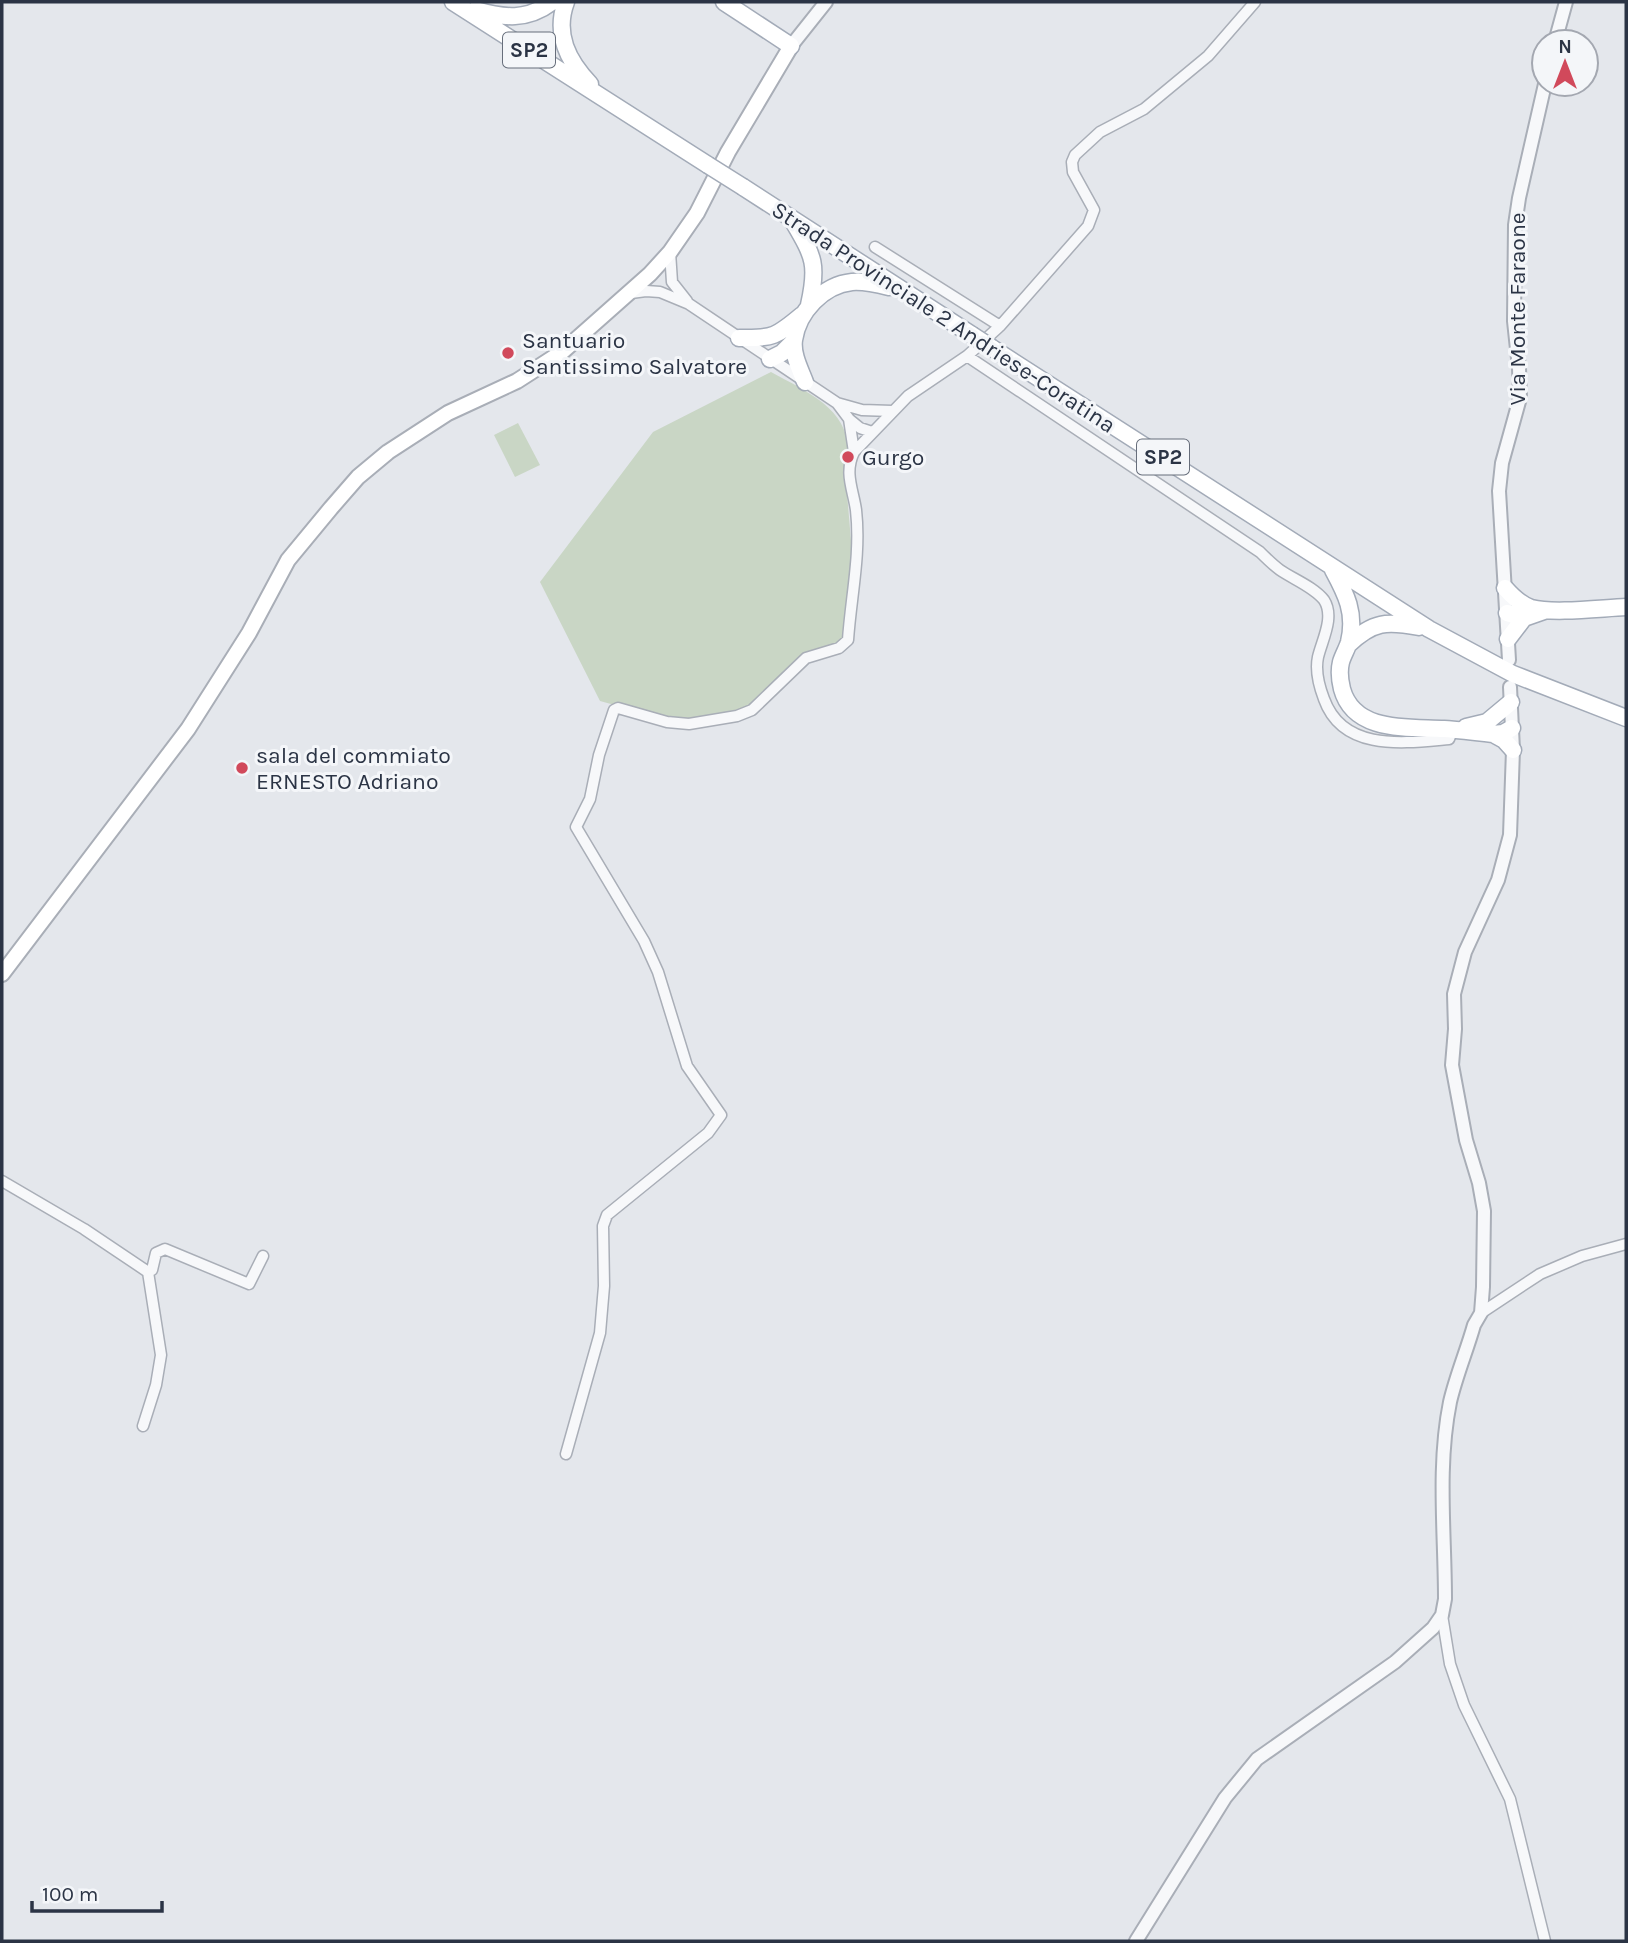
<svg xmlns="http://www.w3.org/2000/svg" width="1628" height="1943" font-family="Karla,sans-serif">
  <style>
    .green { fill: #c9d6c5 }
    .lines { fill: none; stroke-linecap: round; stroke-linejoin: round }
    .minor-casing { stroke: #a9aeb7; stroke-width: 13 }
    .tertiary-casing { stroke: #a9aeb7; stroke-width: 16 }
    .secondary-casing { stroke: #a9aeb7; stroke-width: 18 }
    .primary-casing { stroke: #a3abb8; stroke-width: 19 }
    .minor { stroke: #f7f8fa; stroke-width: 10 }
    .tertiary { stroke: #f7f8fa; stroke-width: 12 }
    .secondary { stroke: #fff; stroke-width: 14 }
    .primary { stroke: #fff; stroke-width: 16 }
    .primary-bridge-casing { stroke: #a3abb8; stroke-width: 19; stroke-linecap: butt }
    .primary-bridge { stroke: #fff; stroke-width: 16 }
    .poi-dot { fill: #d1495b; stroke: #f4f6f9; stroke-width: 2.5 }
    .labels { text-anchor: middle; stroke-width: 6; stroke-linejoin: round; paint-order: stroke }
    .shield { fill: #f4f6f9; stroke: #676e7b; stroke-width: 2 }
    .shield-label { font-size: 21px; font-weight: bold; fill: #2b3445 }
    .street-label { font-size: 23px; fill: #2b3445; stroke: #f4f6f9 }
    .poi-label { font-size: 23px; fill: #2b3445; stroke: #f4f6f9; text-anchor: start }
  </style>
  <rect width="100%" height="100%" fill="#e4e7ec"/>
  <path class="green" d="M771,372C813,395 860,414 845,470L853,564L845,638L836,645L803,656L750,707L737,713L669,720L600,701L540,582L653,432Z
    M518,423L540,465L515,477L494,435Z"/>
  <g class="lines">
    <defs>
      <path id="minor" d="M875,247L1000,326
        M670,252L672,282L687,301
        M631,293L646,291L660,292L689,304L837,403L849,419L854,452
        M967,356L1260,552C1266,558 1273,565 1280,570C1293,579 1314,587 1324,600C1335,617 1322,640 1318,657C1315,671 1319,686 1324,699C1343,752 1404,743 1449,739L1453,729
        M837,403L862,410L892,411
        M849,419L860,428L872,432
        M2,1181L84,1229L148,1272L161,1355L156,1385L143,1426
        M148,1272L152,1270L156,1253L165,1249L249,1284L263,1256
        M1481,1313L1540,1274L1582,1256L1626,1244
        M566,1454L600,1333L604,1286L603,1226L607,1215L708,1133L721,1115L687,1066L658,972L644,941L576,827L590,799L599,755L614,710L618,708L667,722L689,724L737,716L752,710L806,658L839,648L848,640C851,596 861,554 856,510C853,489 844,473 854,452L908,396L967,356L1000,326L1088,226L1094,210L1073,172L1072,162L1075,155L1100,132L1144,109L1208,56L1255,2
        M1442,1615L1450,1664L1464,1705L1510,1799L1545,1941"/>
      <path id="tertiary" d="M1555,42L1566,2
        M791,46L826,2
        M1509,660L1499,491L1502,463L1520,398L1519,368L1514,321L1515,225L1519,198L1545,84
        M1136,1941L1225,1798L1257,1759L1395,1662L1433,1628L1442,1615L1445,1599C1445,1534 1437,1466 1450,1402C1456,1376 1467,1350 1474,1325L1481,1313L1483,1287L1484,1211L1479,1183L1466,1140L1452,1065L1455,1029L1454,994L1465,952L1498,880L1510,835L1513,750L1510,687"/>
      <path id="secondary" d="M2,974L188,729L249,633L288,560L331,508L358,477L388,452L448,413L517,381L562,352L650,274L670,252L697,213L728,152L791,46"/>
      <path id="primary" d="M453,2L708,165
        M566,2C554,34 568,61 590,84
        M724,2L791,46
        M475,10C504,18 527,21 552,2
        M743,187L972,335
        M794,223C814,257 818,265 809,305
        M739,338C773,339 777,336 802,315
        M992,348L1429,629L1513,674L1626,718
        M770,359L782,353L794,341
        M805,382C800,369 792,354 794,340C798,312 823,285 852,282C865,281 877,284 889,287
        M1333,570C1346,594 1356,613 1349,642C1347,649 1343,655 1341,662C1339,670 1340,681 1342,689C1354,733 1408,727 1444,729C1461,730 1477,732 1493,734L1503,733L1512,728
        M1505,588C1512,596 1520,604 1531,608C1554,614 1601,608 1626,607
        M1507,613L1524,618L1544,611
        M1508,639L1524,618
        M1348,645C1373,621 1387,621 1419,627
        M1466,727L1487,722L1511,702
        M1493,734L1504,740L1513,750"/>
    </defs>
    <use href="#minor" class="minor-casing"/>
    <use href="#tertiary" class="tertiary-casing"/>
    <use href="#secondary" class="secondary-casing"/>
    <use href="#primary" class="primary-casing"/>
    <use href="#minor" class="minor"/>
    <use href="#tertiary" class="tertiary"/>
    <use href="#secondary" class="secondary"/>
    <use href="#primary" class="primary"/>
    <defs>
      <path id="primary-bridge" d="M708,165L743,187
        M972,335L992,348"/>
    </defs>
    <use href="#primary-bridge" class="primary-bridge-casing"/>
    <use href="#primary-bridge" class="primary-bridge"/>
  </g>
  <g class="poi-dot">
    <circle cx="508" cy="353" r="7"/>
    <circle cx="848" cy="457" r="7"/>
    <circle cx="242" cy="768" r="7"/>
  </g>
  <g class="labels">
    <g class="shield">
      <rect x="503" y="32.5" width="52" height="35" rx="5"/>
      <rect x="1137" y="439.5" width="52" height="35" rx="5"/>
    </g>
    <g class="shield-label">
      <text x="529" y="57">SP2</text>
      <text x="1163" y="464">SP2</text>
    </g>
    <g class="street-label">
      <text transform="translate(1517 309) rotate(-90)" y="8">Via Monte Faraone</text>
      <text transform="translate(944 317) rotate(33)" y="8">Strada Provinciale 2 Andriese-Coratina</text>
    </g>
    <g class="poi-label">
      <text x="522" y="348">Santuario<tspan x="522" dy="26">Santissimo Salvatore</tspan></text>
      <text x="862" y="465">Gurgo</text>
      <text x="256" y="763">sala del commiato<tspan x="256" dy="26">ERNESTO Adriano</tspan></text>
    </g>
  </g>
  <rect width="1628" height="1943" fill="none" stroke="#2b3445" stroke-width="7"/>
  <g transform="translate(1565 63)"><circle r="33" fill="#f4f6f9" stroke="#a4a8b1" stroke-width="2"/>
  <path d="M0-5L12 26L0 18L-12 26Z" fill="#d1495b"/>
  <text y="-10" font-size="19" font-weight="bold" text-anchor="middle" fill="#2b3445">N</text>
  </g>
  <path d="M32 1901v10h130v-10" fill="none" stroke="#2b3445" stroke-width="3.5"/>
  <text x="42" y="1901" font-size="21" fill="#2b3445" stroke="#f4f6f9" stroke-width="5" paint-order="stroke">100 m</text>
</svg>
